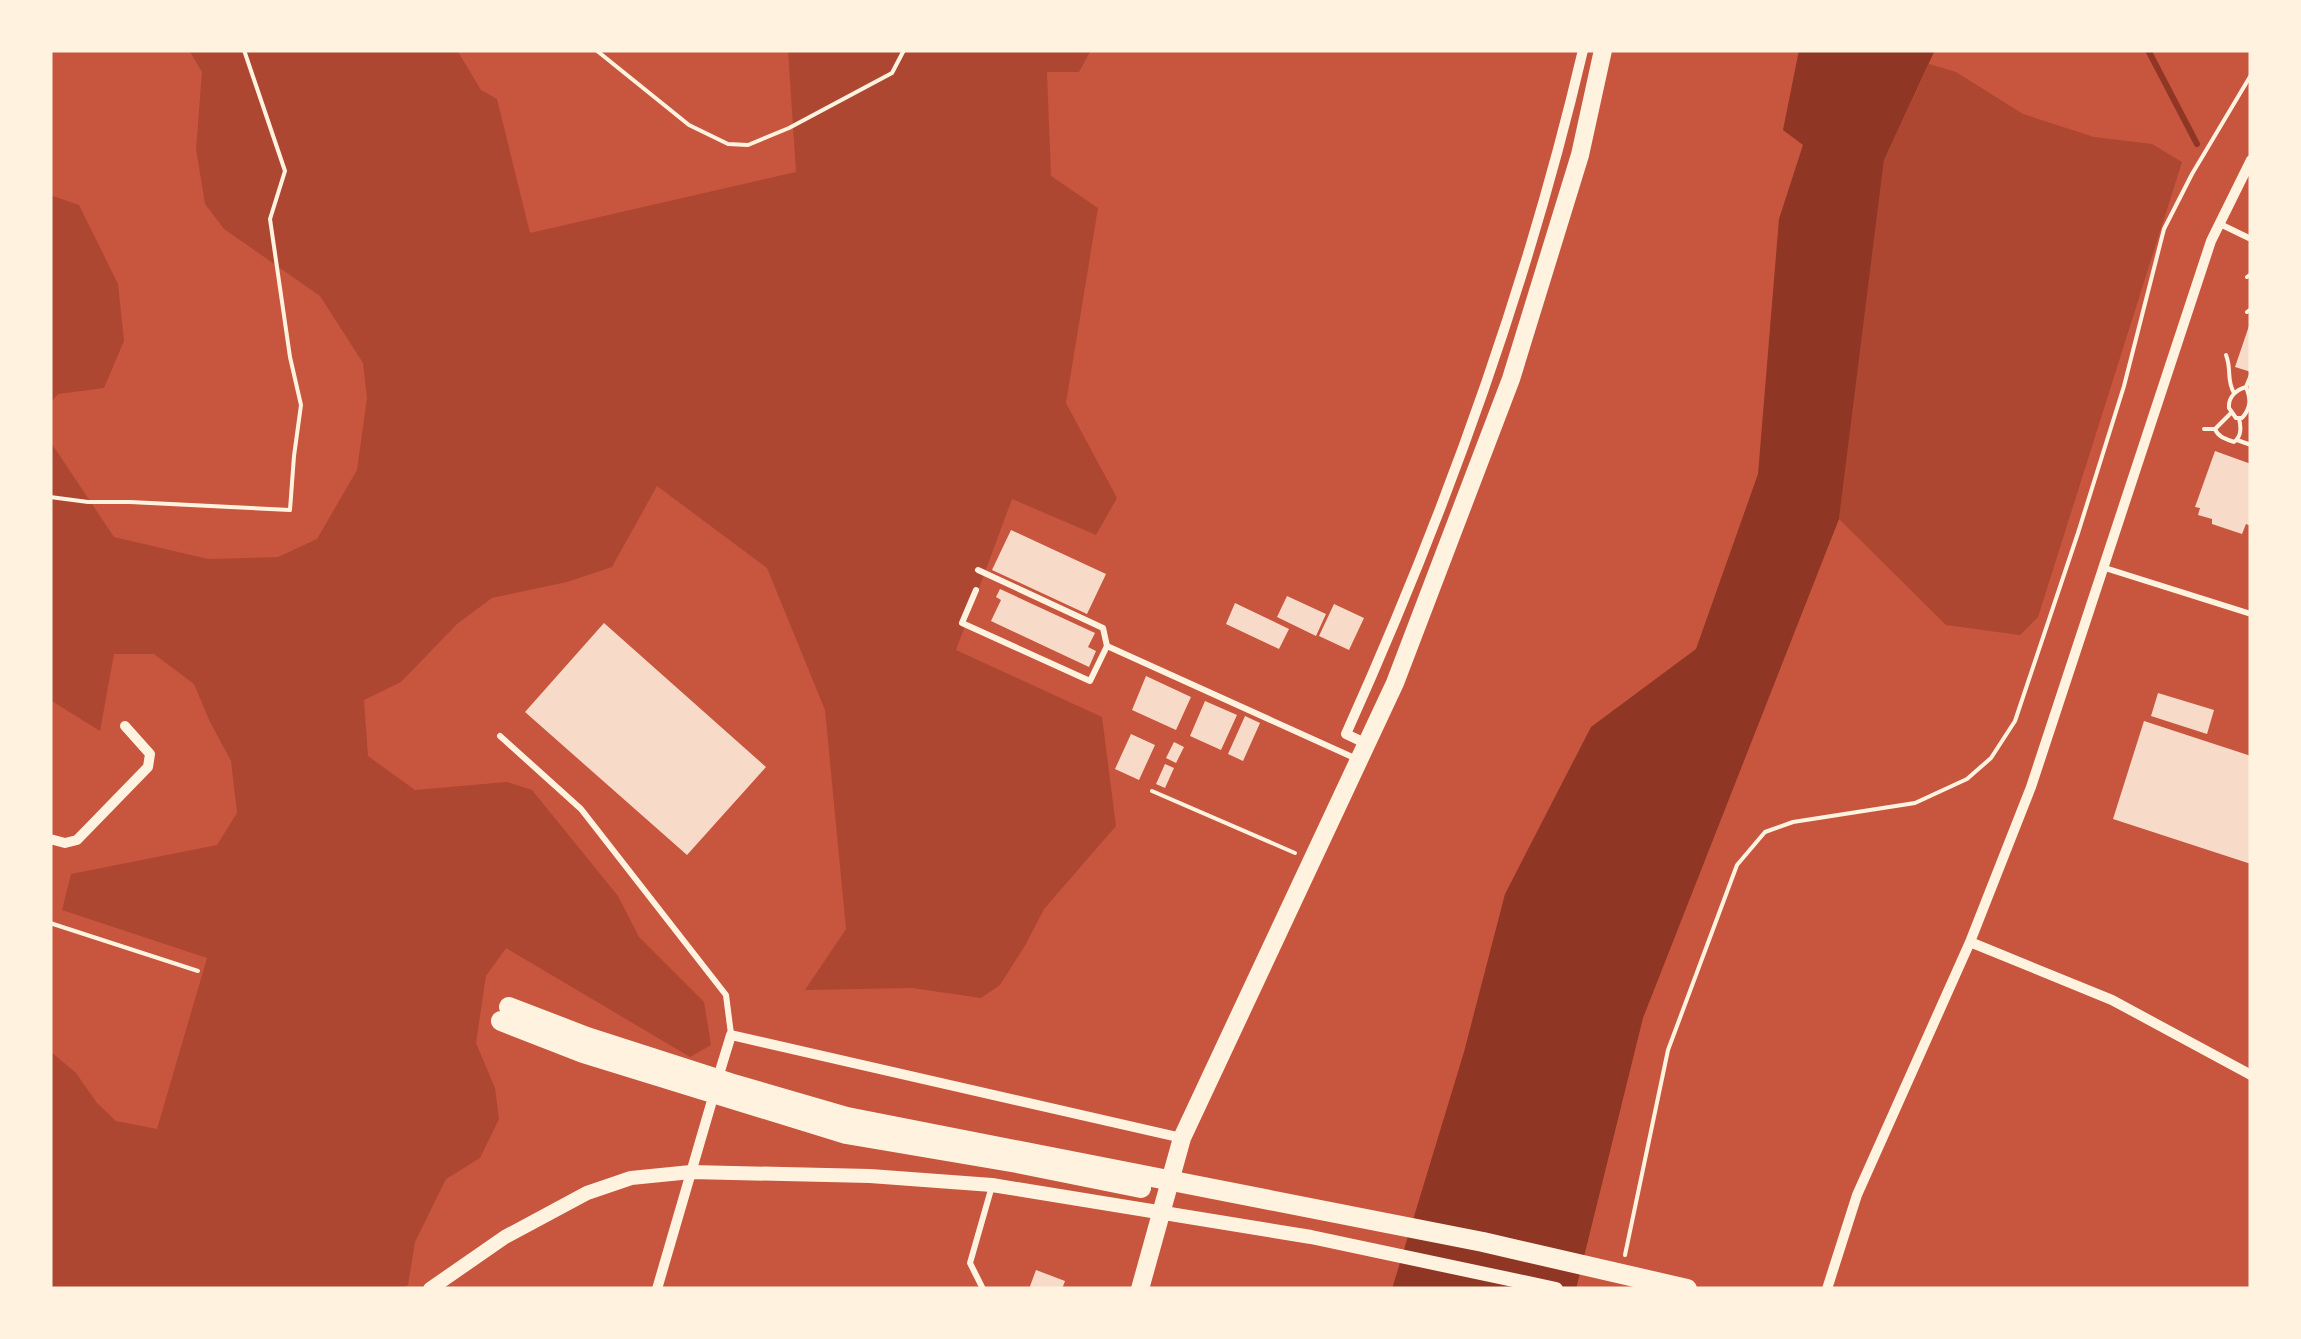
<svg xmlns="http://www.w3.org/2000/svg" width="2301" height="1339" font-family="'Exo 2',sans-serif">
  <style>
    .green { fill: #ae4732 }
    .water { fill: #8f3625 }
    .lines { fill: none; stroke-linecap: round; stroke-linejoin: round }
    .stream { stroke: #8f3625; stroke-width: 6 }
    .building { fill: #f7dbc8 }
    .path { stroke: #fff3e0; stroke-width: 4 }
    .service { stroke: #fff3e0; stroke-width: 6 }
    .minor { stroke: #fff3e0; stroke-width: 10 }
    .tertiary { stroke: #fff3e0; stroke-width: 14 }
    .primary { stroke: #fff3e0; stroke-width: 18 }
    .motorway { stroke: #fff3e0; stroke-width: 20 }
  </style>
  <rect width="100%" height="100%" fill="#c8553d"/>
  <path class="green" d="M189,50H457L481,90L497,99L530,233L796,172L788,50H1091L1079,72H1047L1051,176L1098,208L1066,403L1117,498L1096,535L1012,499L956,650L1102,717L1116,826L1044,909L1026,944L1000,985L981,998L912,988L805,990L846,929L825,710L767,568L657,486L612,567L567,582L492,598L457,624L401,682L364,700L368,756L415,790L507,782L532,790L618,896L639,937L704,1002L711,1045L690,1057L506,948L486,976L476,1043L495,1088L499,1119L480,1158L446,1179L415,1242L408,1285L401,1289H50V1051L76,1073L97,1103L116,1121L157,1129L207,958L62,910L71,874L217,845L237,813L231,761L210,722L194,684L154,654H114L100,731L50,700V441L114,537L208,559L278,557L317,539L357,470L367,398L363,363L320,296L224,229L205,204L196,149L202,72Z
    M1929,64L1956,72L2023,114L2094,137L2152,144L2182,162L2038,617L2020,635L1946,625L1839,519L1884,160Z
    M50,195L79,205L118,284L124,341L104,388L58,394L50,403Z"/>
  <path class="water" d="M1799,50H1935L1884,160L1839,519L1643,1018L1576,1289H1392L1464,1052L1505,894L1591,727L1696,649L1758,474L1779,219L1803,145L1783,130Z"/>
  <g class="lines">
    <path class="stream" d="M2148,50L2197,144"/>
  </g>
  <path class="building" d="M2250,323H2251V372L2235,367Z
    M2215,451L2251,464V526L2246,524L2242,534L2212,524V519L2198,515L2200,508L2195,507Z
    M1011,530L1106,574L1087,614L992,570Z
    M1000,589L1095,633L1088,647L1096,651L1089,667L991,621L1001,600L996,597Z
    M1287,596L1326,614L1316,636L1277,617Z
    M1235,603L1289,629L1279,649L1226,624Z
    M1334,604L1364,618L1349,650L1319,636Z
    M604,623L766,767L687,855L525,712Z
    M1146,676L1191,697L1176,730L1132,710Z
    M2158,693L2214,710L2207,734L2151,716Z
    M1205,701L1237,715L1221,750L1190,736Z
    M1245,716L1260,723L1243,761L1228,754Z
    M2144,721L2251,756V864L2113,819Z
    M1131,734L1155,745L1139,780L1115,769Z
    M1174,742L1184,747L1176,763L1166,758Z
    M1165,764L1174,768L1165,788L1156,784Z
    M1036,1270L1065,1281L1062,1289H1029Z"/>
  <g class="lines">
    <path class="path" d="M596,50L689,125L728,144L748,145L789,128L892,73L904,50
      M2247,277L2251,274
      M2247,312L2251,309
      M2226,355C2232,370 2226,379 2234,393
      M2246,387C2251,399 2251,408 2242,418H2236L2229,408C2228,397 2236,390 2246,387L2251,375
      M2231,413L2215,429C2218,437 2226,439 2234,442C2242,436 2241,427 2239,418
      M2204,429H2215
      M2237,440L2251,445
      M50,497L88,502H130L290,510L294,456L301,405L290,357L270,219L285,171L244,50
      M1152,791L1295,853
      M50,923L198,971
      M1625,1255L1668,1050L1737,865L1765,832L1793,822L1915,803L1967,779L1991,758L2015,721L2078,533L2124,386L2164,229L2192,174L2251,75"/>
    <path class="service" d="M2220,224L2251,239
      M2105,568L2251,614
      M978,570L1103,628L1107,646
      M976,590L962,623L1090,681L1107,646L1359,760
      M500,736L581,809L726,995L731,1034
      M983,1289L970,1263L992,1186"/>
    <path class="minor" d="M1367,744L1346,734C1445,514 1528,285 1583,50
      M50,839L65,843L77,840L148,767L150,754L125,726
      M1970,942L2112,1000L2251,1075
      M720,1071L731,1035L1182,1138
      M657,1289L711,1104
      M1827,1289L1857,1195L1970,942L2031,787L2211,241L2251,160"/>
    <path class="tertiary" d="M430,1289L505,1237L587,1193L631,1178L691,1172L870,1176L992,1185L1311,1237L1556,1289"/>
    <path class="primary" d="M1140,1289L1182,1138L1395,683L1511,379L1580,155L1603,50"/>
    <path class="motorway" d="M509,1007L587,1037L730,1083L847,1117L1483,1242L1687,1289
      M501,1021L583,1053L846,1134L1017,1163L1141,1188"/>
  </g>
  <rect width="2301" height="1339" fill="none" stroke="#fff3e0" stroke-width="105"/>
</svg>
